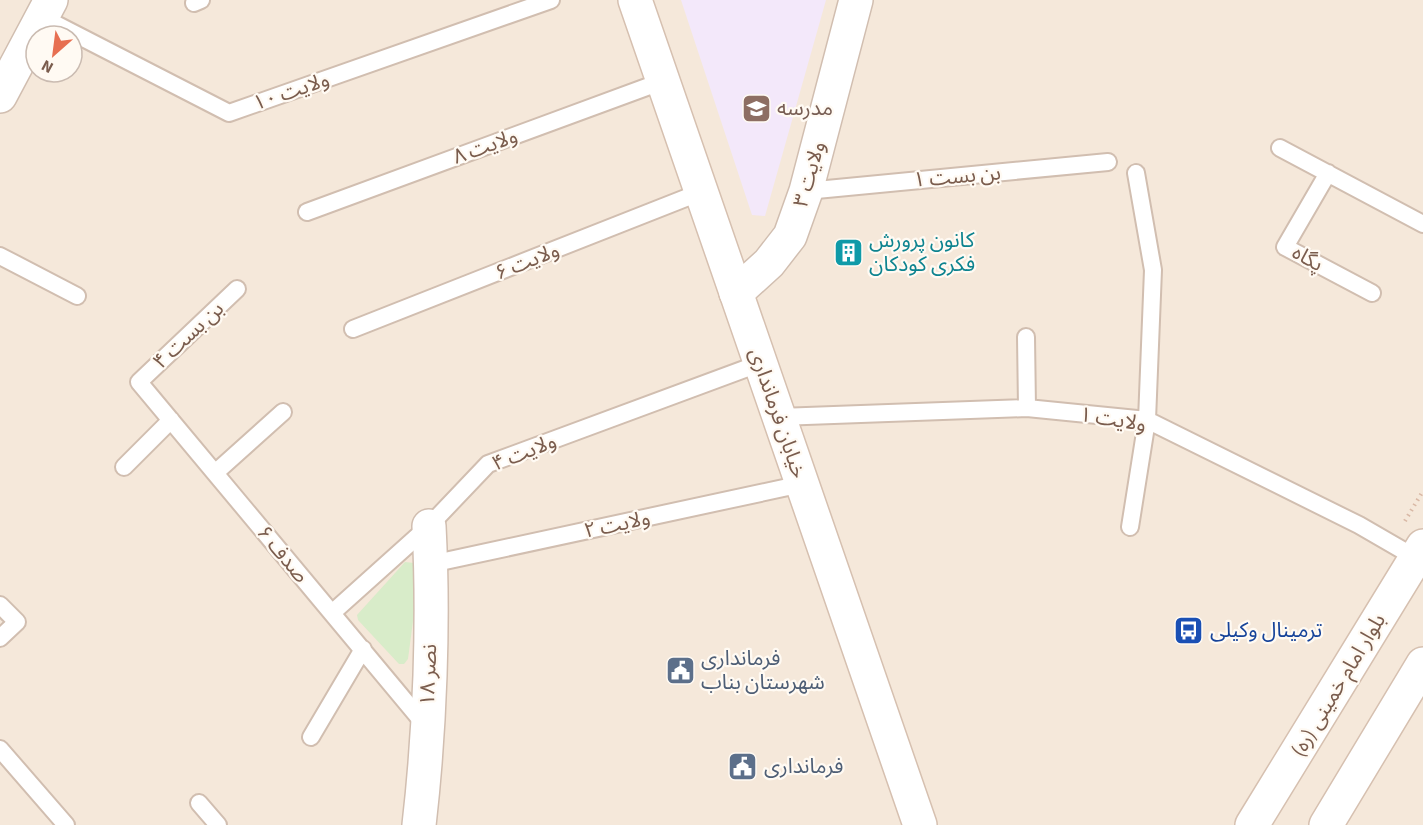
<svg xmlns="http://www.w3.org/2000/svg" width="1423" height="825" font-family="'Source Sans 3','Noto Sans Arabic',sans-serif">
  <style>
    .residential { fill: #f5e8da; fill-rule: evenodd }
    .education { fill: #f3e8fa }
    .green { fill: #d8ecc9 }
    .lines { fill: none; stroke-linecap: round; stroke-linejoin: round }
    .lane-casing { stroke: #d1beb0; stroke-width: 20 }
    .street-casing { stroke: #d1beb0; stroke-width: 36 }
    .secondary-casing { stroke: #d6c0b0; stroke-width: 36 }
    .path { stroke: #d9b8a5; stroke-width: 4; stroke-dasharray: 1.5 4.5; stroke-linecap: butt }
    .lane { stroke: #fff; stroke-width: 16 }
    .street { stroke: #fff; stroke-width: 33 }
    .secondary { stroke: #fff; stroke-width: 33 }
    .labels { text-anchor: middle; stroke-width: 4.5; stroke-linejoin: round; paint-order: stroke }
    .street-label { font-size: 21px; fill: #7a5c4d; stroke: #fffaf3 }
    .education-label { font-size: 21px; fill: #785e54; stroke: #fffaf3; text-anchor: start }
    .culture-label { font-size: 21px; fill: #0d838f; stroke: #fffaf3; text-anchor: start }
    .transit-label { font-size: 21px; fill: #164399; stroke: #fffaf3; text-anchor: start }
    .service-label { font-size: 21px; fill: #4e5e75; stroke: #fffaf3; text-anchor: start }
  </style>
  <rect width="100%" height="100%" fill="#fdf6ec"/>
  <path class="residential" d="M0,0H1423V825H0ZM36,36H72V72H36Z"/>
  <path class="education" d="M681,0H826L765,216L752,215Z"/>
  <path class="green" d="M405,562L414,563L420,568L408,659L404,664H399L358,620L357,615Z"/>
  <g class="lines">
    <defs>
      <path id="lane" d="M194,3L201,0
        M42,17L229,113L551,0
        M1280,148L1423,224
        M1328,173L1285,247L1372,293
        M806,191L1108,162
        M307,212L663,81
        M0,256L77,296
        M237,289L139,382L426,726
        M353,329L701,192
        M1026,337L1027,408
        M779,417L1027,408L1147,420L1359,525L1416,558
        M124,467L171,420
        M215,473L283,412
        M1130,527L1147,420L1153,270L1136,173
        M431,564L802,484
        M0,605L17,622L0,638
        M332,613L429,526L488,464L761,363
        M311,737L363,649
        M0,749L66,825
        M199,803L218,825"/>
      <path id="street" d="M0,96L51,0
        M736,293L769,263L790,236L806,191L856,0
        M419,825C430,730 434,621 429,526"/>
      <path id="secondary" d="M635,0L920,825
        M1252,825L1423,546
        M1326,825L1423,664"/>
    </defs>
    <use href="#lane" class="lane-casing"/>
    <use href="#street" class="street-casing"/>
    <use href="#secondary" class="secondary-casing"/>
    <path class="path" d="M1405,521L1423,491"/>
    <use href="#lane" class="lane"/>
    <use href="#street" class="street"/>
    <use href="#secondary" class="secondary"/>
  </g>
  <defs>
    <symbol id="school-square" viewBox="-11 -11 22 22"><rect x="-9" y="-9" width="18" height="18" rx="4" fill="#8d6e63" stroke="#fffaf3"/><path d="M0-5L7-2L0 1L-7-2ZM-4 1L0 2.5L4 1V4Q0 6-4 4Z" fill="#fff"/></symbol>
    <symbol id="building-square" viewBox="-11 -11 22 22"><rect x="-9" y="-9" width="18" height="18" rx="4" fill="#0f9aa8" stroke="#fffaf3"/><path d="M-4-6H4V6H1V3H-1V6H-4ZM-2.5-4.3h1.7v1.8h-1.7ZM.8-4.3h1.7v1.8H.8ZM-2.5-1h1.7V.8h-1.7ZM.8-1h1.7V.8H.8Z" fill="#fff"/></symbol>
    <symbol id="bus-square" viewBox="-11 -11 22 22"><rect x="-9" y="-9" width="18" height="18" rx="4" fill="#1a4fb4" stroke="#fffaf3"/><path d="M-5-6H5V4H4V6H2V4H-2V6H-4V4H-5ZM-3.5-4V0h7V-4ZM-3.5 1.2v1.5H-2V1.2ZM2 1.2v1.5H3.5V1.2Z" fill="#fff"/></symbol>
    <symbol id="civic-square" viewBox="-11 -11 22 22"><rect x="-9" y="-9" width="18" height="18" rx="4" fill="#5c6f8a" stroke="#fffaf3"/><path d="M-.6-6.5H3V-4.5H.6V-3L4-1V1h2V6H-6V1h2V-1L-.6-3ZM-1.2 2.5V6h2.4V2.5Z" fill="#fff"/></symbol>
  </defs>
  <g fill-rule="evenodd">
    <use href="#school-square" x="740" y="92" width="33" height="33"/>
    <use href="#building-square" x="832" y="236" width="33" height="33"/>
    <use href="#bus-square" x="1172" y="614" width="33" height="33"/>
    <use href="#civic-square" x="664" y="654" width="33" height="33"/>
    <use href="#civic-square" x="726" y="750" width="33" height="33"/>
  </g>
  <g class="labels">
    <g class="street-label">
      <text transform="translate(291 91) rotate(-19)" y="7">ولایت ۱۰</text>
      <text transform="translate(485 146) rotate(-20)" y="7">ولایت ۸</text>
      <text transform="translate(809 174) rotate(-74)" y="7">ولایت ۳</text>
      <text transform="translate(957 176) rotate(-5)" y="7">بن بست ۱</text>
      <text transform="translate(1308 258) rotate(30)" y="7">پگاه</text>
      <text transform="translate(527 261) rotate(-22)" y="7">ولایت ۶</text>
      <text transform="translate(188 335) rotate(-43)" y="7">بن بست ۴</text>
      <text transform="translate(778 413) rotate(71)" y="7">خیابان فرمانداری</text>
      <text transform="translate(1113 419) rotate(9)" y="7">ولایت ۱</text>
      <text transform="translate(524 452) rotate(-22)" y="7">ولایت ۴</text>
      <text transform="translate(617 524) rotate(-12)" y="7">ولایت ۲</text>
      <text transform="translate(283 554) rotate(50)" y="7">صدف ۶</text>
      <text transform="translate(428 675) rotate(-88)" y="7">نصر ۱۸</text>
      <text transform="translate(1338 685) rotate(-59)" y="7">بلوار امام خمینی (ره)</text>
    </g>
    <g class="education-label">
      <text x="777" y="115">مدرسه</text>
    </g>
    <g class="culture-label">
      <text x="869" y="247">کانون پرورش<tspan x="869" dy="24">فکری کودکان</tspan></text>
    </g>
    <g class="transit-label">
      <text x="1210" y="637">ترمینال وکیلی</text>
    </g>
    <g class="service-label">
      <text x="701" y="665">فرمانداری<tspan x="701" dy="24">شهرستان بناب</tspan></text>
      <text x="764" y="773">فرمانداری</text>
    </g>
  </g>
  <g transform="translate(54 54) rotate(208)"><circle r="28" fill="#fffaf3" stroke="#cabbb1" stroke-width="1.5"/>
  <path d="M0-4.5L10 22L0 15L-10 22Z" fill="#e76f51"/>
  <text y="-9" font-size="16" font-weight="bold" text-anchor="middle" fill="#7a5c4d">N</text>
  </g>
</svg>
